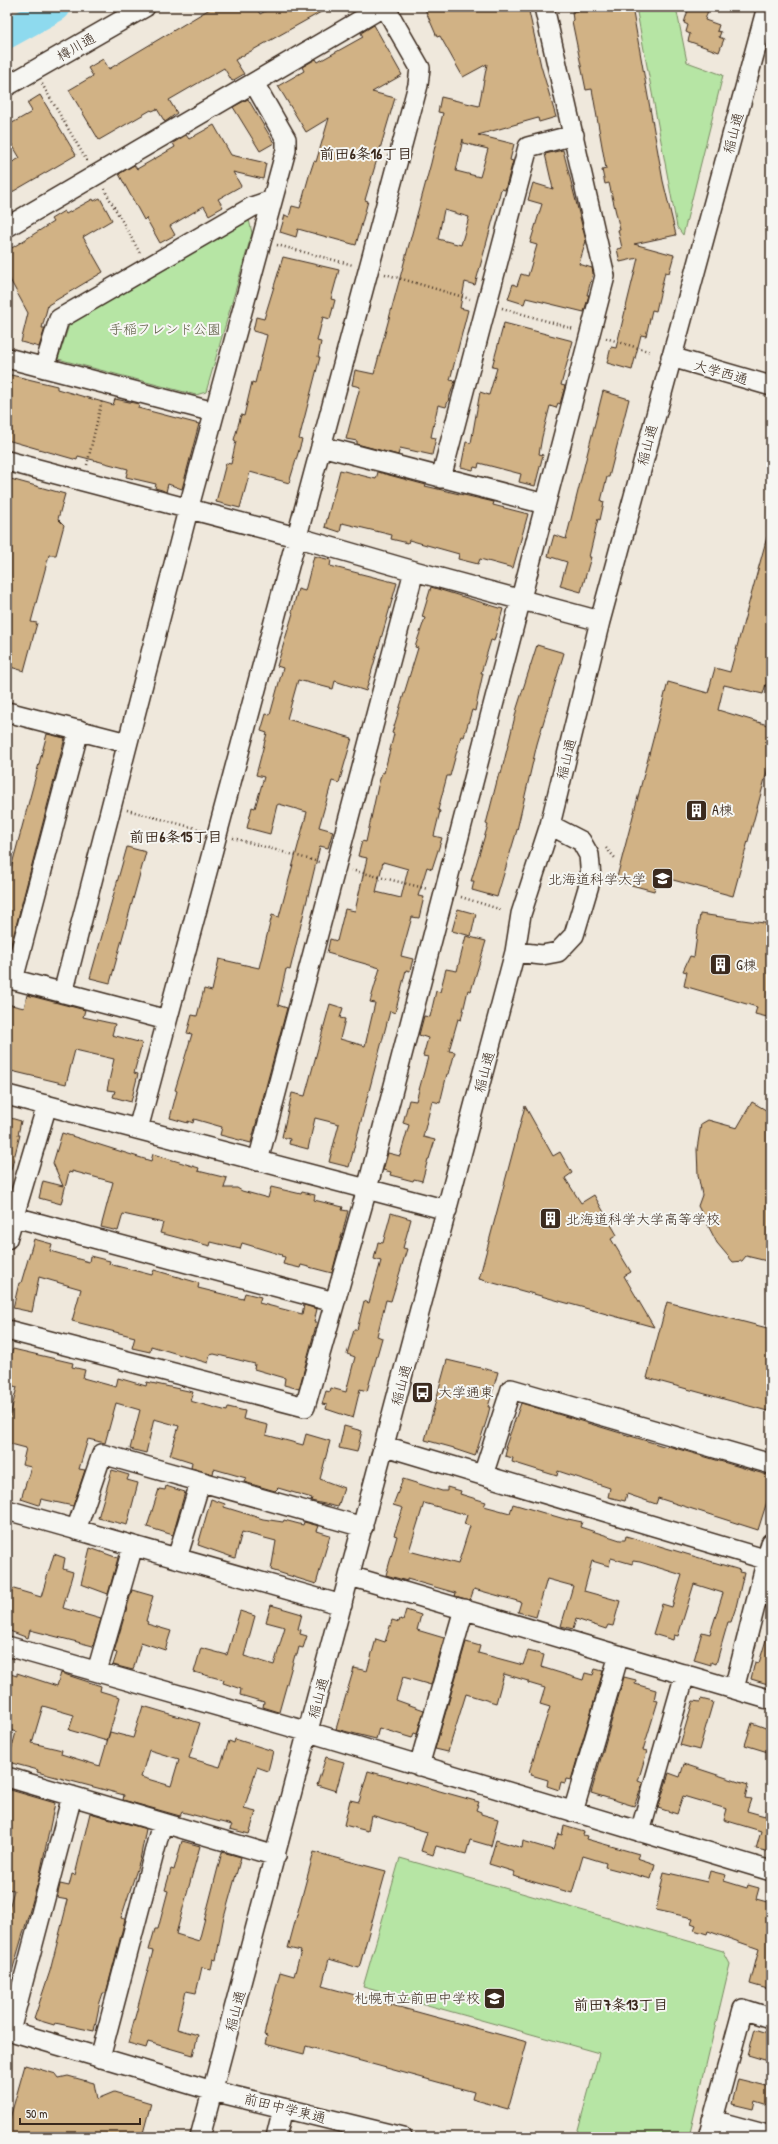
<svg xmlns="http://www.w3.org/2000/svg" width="778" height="2144" font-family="'Patrick Hand','Klee One',sans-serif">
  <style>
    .green { fill: #b6e5a4; stroke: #788861 }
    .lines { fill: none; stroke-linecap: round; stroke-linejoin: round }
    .river { stroke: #8edaee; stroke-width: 29 }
    .building { fill: #d1b285; stroke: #3b2a1e; fill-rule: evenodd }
    .minor-casing { stroke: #3b2a1e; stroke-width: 22 }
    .path { stroke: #3b2a1e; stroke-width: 2.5; stroke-dasharray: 1 3; stroke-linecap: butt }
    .minor { stroke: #f6f6f2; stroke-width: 19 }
    .labels { text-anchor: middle; stroke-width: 4; stroke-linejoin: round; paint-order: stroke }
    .street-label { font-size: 14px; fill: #3b2a1e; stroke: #f6f6f2 }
    .park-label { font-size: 14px; fill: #5a5940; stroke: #f6f6f2 }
    .poi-label { font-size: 14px; fill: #3b2a1e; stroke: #f6f6f2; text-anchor: start }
    .neighbourhood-label { font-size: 15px; font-weight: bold; fill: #3b2a1e; stroke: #f6f6f2 }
  </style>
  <rect width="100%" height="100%" fill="#efe8dc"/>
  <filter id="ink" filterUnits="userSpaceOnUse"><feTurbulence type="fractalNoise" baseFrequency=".025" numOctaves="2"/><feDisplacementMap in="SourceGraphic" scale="8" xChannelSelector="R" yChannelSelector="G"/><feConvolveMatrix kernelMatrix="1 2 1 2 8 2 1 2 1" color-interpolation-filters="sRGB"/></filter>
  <g filter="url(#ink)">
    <path class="green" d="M636,7H676L687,62L723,75L683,235L677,227Z
      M248,215L252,233L206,392L196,395L58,359L71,319Z
      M400,1858L723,1951L730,1964L689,2137H576L599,2053L363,1987Z"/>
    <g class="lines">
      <path class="river" d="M7,34L56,7"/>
    </g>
    <path class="building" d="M213,7H256L260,14L273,7H330L235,60L244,74L232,81L224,68L169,100L177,113L165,122L157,109L152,111L151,110L99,140L69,90L93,76L88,68L103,59L109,69Z
      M424,7H528L541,66L556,117L539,122L538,118L478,135L514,144L510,160L513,161L505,190L501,189L498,201L475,285L465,282L460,308L468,310L450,380L455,381L446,407L438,405L431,437L436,438L432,455L400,448L398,455L357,444V441L346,439L360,387L352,385L355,370L374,374L431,163L443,113L438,112L441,97L479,106L487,64L463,77L440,36L437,37ZM463,139V143L488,149L480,177L456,171ZM444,210L469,217L461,245L438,239Z
      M597,7H632L663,181L676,235L634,244L674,255L669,273L665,272L656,311L652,310L646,336L641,335L632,370L607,363L611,347L616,348L638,258L620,262L617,249L622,248L618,230H620L609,183L605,184L602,170L606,169L592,89L586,90L572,21L573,20L572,12Z
      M689,7H709L705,20L719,25L717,31L721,32L719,37L724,39L719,52L688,41L690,34L686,32L688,25L684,23Z
      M374,25L402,75L372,92L395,98L365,200L368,201L356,245L298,229L296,237L280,232L285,215L289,217L292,206L300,208L309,176L314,161L316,162L329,118L306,132L278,86L304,71L302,67L316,59L318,62L363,37L361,33Z
      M40,95L76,155L7,195V165L20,158L7,136V126L30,113L32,111L27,103Z
      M248,99L274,143L260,151L233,107Z
      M214,125L231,155L266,163L263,179L233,172L241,186L218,199L223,207L209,215L204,206L170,226L175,235L160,243L146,218L144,220L119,174L134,165L137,169L175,147L173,143L186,135L189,139Z
      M563,150L586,241L579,264L592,268L593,273L587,295H589L584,312L526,298L524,304L508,299L513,284L517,286L521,274L528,276L537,245L530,243L542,204L528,200L533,183L553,189L545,154Z
      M100,198L112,220L83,237L103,272L48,305L42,328H45L39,347L21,342L28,313L7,274V251L53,222L51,219L64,211L66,214L93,199L94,201Z
      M283,257L339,270L331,299L335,300L330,319L323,317L317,341L321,342L318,357H320L299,439L302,440L289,483L250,472L240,508L216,502L226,463L231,464L236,441L234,440L241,415L244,416L252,382L255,383L267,335L253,331L256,317L264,319Z
      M504,323L573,341L561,385L565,386L560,404L558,403L556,408L550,406L542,437L539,454L543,455L535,486L519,482L521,474L479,463L478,468L474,467L473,470L461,467L466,442L471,443L480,392L489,395L497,368L492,367Z
      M7,374L57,386V389L113,405L115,399L139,404L138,408L199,424L182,489L168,484L166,492L162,490L155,488L156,484L126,477L128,469L78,456L77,460L7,440Z
      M603,391L629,399L609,477H607L601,501L604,502L600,520L598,519L589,557H591L581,592L560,586L567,562L548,556L554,535L566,539Z
      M340,470L376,479L378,472L426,485L425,486L494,502L493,505L528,514L513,568L480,559L478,564L458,559L459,554L409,540L408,543L391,539L392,535L342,523L340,532L325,527Z
      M7,478L65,494L58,519L64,525L56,555H49L31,622L37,623L24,671L7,666Z
      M767,537H771V686L766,684L763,694L724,685L718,710L771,726V757L733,896L658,876L654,891L616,881L668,682L708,693L715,668L730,672Z
      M314,556L331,560L330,566L397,583L366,691L335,681L333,689L298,680L287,719L352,738L339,783L332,781L319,827L333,831L328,848L320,846L290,970L286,969L278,1005L287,1008L251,1143L220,1135L222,1127L194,1119L193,1123L188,1121V1123L170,1118L177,1091L175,1090L192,1034L187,1033L192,1015L197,1016L204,989L212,991L219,959L259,968L272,915L279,917L307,812L279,804L277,805L270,834L247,828L252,807L255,808L264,777L256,775L267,733L261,731L266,714L270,715L283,668L277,666L293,613L292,612L298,589L305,591Z
      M431,587L503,609L494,641L491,640L481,673H483L475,711L472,710L464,737L461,736L450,776H447L438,810L440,811L434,836L442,838L432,869L427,867L418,896L424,897L419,918L412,917L401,956L413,959L410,971L406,970L395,1013L390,1011L349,1167L329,1162L339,1124L315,1118L308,1149L289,1144L290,1139L282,1137L292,1093L305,1096L330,1004L343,1008L340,1018L345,1019L340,1039L365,1046L375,1003L370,1002L380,968L327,953L330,939L337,941L345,909L355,911L367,858L358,856L362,841L366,842L378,786L382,772L384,773L394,734L392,733L418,648L415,647L425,618L422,617ZM383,862L408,869L401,898L376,892Z
      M537,645L564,653L537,744L517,830L497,897L472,890L474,881H471L488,825L486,824L499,773L501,774L517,708Z
      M47,734L65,738L10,949H7V883Z
      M127,847L146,852L110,983L90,978Z
      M458,909L476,914L471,936L452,931Z
      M700,914L771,924V1018L755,1014L757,1007L684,986L687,972L683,971L690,956L694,957Z
      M466,936L486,941L471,991L468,990L461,1020L458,1019L449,1051L455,1052L449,1074H447L440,1103L432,1101L423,1137L435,1140L429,1159H428L422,1181L414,1179L413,1181L390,1175L391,1172L383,1170L388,1153L400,1156L409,1125L403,1123L409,1100L416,1101L428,1057L423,1056L428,1038L419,1035L424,1016L430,1017L436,991L440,992L446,969L457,971Z
      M27,995L85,1010L83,1017L115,1024L112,1035L142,1043L134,1073L138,1074L131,1102L113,1097L115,1091L107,1090L114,1059L75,1050L66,1084L7,1070V1004L24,1008Z
      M752,1102L771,1113V1262L746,1256L742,1261L733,1262L717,1243L698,1206L702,1195L698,1175L697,1149L701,1124L708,1120L737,1128Z
      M525,1106L553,1156L560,1152L572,1173L565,1178L581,1203L594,1195L617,1235L611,1239L631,1272L624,1276L654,1327L479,1279Z
      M7,1117L21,1121L18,1135H20L11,1170H7Z
      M62,1133L151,1161L153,1154L199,1168L198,1171L227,1178L224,1188H237L242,1191L268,1198L271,1187L301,1194L302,1192L315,1195L314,1200L343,1207L342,1210L348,1211L332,1273L301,1265L300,1268L283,1264L285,1257L281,1256L282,1255L242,1243L240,1249L211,1242L210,1246L160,1233L163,1223L123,1214L118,1231L101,1227L113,1182L72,1171V1173L69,1172L61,1204L39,1198L43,1181L63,1186L53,1163Z
      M391,1213L411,1219L403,1248L407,1249L391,1301L386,1300L377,1336L382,1338L367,1391L360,1389L353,1418L326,1409L327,1405L322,1404L326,1391L330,1392L331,1388L346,1392L355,1357L347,1354L354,1330H357L364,1301L369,1303L381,1261L374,1259L378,1242L383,1243Z
      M34,1239L52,1244L50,1251L89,1262L90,1256L110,1261L109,1264L152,1275L154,1270L199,1283L198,1288L243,1299L245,1293L261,1297L259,1303L302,1314L304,1305L317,1309L314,1322H317L299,1389L284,1385L285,1378L254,1369L255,1364L214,1354L210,1355L208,1363L151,1346L150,1352L132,1348L135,1337L72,1321L81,1289L39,1277L32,1312L13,1308L19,1283H21Z
      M667,1302L771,1329V1412L647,1378Z
      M13,1349L73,1363L72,1367L85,1370L83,1378L116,1387L118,1378L146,1386L147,1382L193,1392L190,1401L227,1411L228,1407L245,1411L243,1419L268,1425L266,1435L303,1445L306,1434L330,1441L320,1479L344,1488L338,1507L311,1501L312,1498L278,1488L275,1491L244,1482L246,1478L214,1469L213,1474L191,1468L192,1462L170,1455L179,1426L154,1419L146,1453L130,1449L140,1410L116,1403L105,1443L88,1439L79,1469L85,1470L73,1506L41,1499L39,1505L21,1499L31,1467L22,1465L26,1448L7,1443V1428L17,1387L7,1384V1354L11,1355Z
      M447,1360L498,1372L488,1407H490L487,1419L475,1456L454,1449V1448L425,1440Z
      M521,1403L667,1447L668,1446L771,1476V1489L758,1530L658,1498L656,1504L627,1494L625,1501L608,1497L610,1488L558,1471L557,1476L512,1462L513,1458L505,1456L507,1448H505Z
      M344,1426L362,1431L357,1452L339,1448Z
      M112,1470L129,1475L127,1480L138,1483L127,1525L98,1518Z
      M403,1479L442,1491H447V1487L461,1491L460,1494L486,1502L484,1506L510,1513L513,1504L568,1520V1519L582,1522L580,1527L620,1540H625L626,1536L740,1570L739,1572L744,1573L736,1607L731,1622H728L716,1664L711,1662V1665L694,1660L702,1632L710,1634L723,1593L694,1584L678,1636L674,1635L673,1640L653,1634L662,1604L672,1607L682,1575L640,1562L633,1561L632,1564L611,1558L609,1566L592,1561L584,1591L620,1601L613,1626L608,1625L606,1629L576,1619L573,1629L561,1626L573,1586L547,1579L536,1617L518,1612L521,1602L474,1589L470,1600L455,1596L456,1593L407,1579V1581L386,1575L397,1536L394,1535L403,1508L393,1505ZM424,1503L467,1515L464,1524L470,1526L458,1564L409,1551Z
      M166,1486L185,1492L173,1535L147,1527L159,1489L165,1490Z
      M211,1499L225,1504L224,1507L263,1519L283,1522L284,1520L303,1525L304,1522L319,1526L317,1531L330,1535L316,1584L271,1570L276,1541L242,1532L235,1558L198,1545Z
      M90,1548L118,1558L108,1594L81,1584Z
      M54,1554L65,1558L63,1569L73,1572L63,1608L101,1619L93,1646L30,1630L28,1638L7,1630V1587L41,1597Z
      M132,1590L153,1596L146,1621L148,1622L147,1624L171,1631L165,1650L141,1642L133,1670L113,1665L117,1653L114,1652Z
      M271,1605L302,1614L298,1629L301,1630L300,1634L307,1636L303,1648L299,1647L297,1655H295L279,1712L263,1707L264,1702L240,1695L241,1689L223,1683L224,1680L194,1672L201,1648L227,1655L240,1611L255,1616L244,1656L274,1665L285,1627L266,1622Z
      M406,1610L421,1615L417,1630L444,1638L431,1685L403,1677L396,1700L424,1710L417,1734L414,1733L412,1738L379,1728L376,1739L336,1729L354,1668L367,1671L376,1639L385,1642L392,1620L399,1622L400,1619L403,1620Z
      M768,1633H771V1685L751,1679L755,1662L759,1663Z
      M466,1642L480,1646L478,1653L523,1665L528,1651L544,1655L541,1667L583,1680L585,1673L593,1675L595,1669L603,1671L571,1780L566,1779L565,1783L561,1782L559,1790L547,1786L548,1780L531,1775L532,1773L529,1772L550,1707L540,1704L545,1688L528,1683V1681L504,1674L496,1703L466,1694L448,1752L435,1749Z
      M7,1673L17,1676V1673L57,1686L61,1673L101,1686L100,1691L120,1697L107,1741L69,1730L74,1715L43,1706L32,1743L62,1750L61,1754L100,1766L110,1732L133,1738L143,1706L200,1723L189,1758L220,1767L229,1741L234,1743L235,1739L273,1751L268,1771L257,1767L244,1809L256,1812L249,1834L230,1829L232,1825L182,1812L180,1816L123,1800L124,1795L37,1772L38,1770L8,1762L16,1732L7,1729ZM149,1750L179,1759L171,1786L141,1777Z
      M624,1677L636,1680L635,1684L656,1690L654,1700L658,1701L643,1750L647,1751L638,1781L643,1783L634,1806L591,1793Z
      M701,1699L713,1702L699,1750L680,1745L693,1701L700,1702Z
      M752,1723L771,1730V1753L745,1745Z
      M326,1757L344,1762L336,1791L317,1785Z
      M684,1764L748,1785L745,1798L751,1799L747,1811L765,1816L767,1808L771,1809V1852L756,1849L761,1831L724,1820L727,1809L683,1796L677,1814L658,1808L669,1773L680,1777Z
      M368,1771L479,1802L476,1810L481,1812V1814L498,1819L491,1846L470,1840L466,1854L436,1846L433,1855L421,1851L427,1832L371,1815L368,1831L344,1825L350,1800L359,1802Z
      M7,1789L55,1803L39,1879L11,1975H7V1916L14,1890L7,1889Z
      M90,1813L146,1829L140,1860L121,1918L125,1919L118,1947L106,1993H103L100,2002L94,2031L55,2023L54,2025L34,2019L50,1971L68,1900L57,1898L60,1884L69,1886L72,1874L75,1875Z
      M564,1826L584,1832L583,1835L587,1836L586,1839L639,1854L637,1858L655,1864L651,1879L605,1867L606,1863L583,1856L572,1893L513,1876L515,1872L489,1864L496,1840L522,1848L523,1841L553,1850L558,1834L562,1835Z
      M182,1841L200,1846L176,1934L199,1941L222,1852L241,1857L223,1921L216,1960L213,1959L211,1970L202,1967L196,1993L186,1991L177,2029L198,2035L193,2055L148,2042L146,2048L128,2043L153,1951L149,1950L155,1929H158L168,1891L165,1890L171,1869L174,1870Z
      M314,1852L386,1871L359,1968L329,1959L322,1986L527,2042L508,2109L472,2099L474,2092L306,2046L304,2054L265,2044L267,2036L264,2035L280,1972L294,1976L301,1951L288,1948Z
      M710,1871L726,1875L724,1881L747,1888L748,1885L759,1888L756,1899L771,1903V1990L750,1984L759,1949L708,1931L707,1934L694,1930L696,1925L691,1923L693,1918L656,1910L664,1872L707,1882Z
      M755,2029L771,2034V2050L768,2061L748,2055Z
      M25,2065L56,2074L59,2078L68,2076L94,2083L97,2099L114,2092L151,2103L142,2137H7V2129Z
      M738,2079L771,2087V2106L755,2101L753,2109L732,2104Z"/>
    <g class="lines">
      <defs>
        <path id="minor" d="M7,86L145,7
          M7,227L383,7
          M671,357L771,386
          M7,358L214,412
          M44,368L59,319L252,207L272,200
          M321,446L545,504
          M7,461L296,537L414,571L600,621
          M441,478L528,147L574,135
          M7,712L127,743
          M515,952L542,955L558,952L574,935L591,878L589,855L581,841L550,825
          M7,978L167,1020
          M13,980L79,730
          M63,993L188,510L286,150V139L254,83
          M7,1095L447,1210
          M138,1129L418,85L420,68L385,7
          M258,1161L414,571
          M7,1215L334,1302
          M7,1239L47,1105
          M7,1330L305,1407L367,1189L605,276L544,7
          M385,1446L771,1561
          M483,1475L511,1389L771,1464
          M7,1510L342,1605
          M76,1530L102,1454L363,1527
          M177,1558L200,1483
          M350,1576L771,1700
          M7,1646L309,1732L771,1871
          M97,1671L133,1546
          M734,1689L771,1543
          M419,1766L464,1609
          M7,1777L276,1856
          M573,1812L619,1655
          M640,1832L685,1674
          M7,2030L213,2091L402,2137
          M10,2031L72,1796
          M100,2058L162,1823
          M712,2120L771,2136
          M200,2137L515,952L521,914L550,825L600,621L767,7
          M276,2137L283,2108
          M708,2137L743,2009L771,2018"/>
      </defs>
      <use href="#minor" class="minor-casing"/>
      <path class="path" d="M42,84L87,161
        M104,189L140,253
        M277,245L353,265
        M385,274L470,299
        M502,308L574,329
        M606,338L651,352
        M87,465L102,400
        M127,810L202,830
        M233,838L319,862
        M606,848L615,858
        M351,870L428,889
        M461,897L502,910"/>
      <use href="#minor" class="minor"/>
    </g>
  </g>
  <defs>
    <symbol id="building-square" viewBox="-11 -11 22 22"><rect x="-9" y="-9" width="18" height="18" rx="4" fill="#3b2a1e" stroke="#f6f6f2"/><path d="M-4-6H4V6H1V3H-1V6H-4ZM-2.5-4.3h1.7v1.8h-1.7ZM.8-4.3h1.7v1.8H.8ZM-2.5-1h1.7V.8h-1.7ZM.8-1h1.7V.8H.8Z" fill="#fff"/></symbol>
    <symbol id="university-square" viewBox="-11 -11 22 22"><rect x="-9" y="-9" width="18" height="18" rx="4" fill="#3b2a1e" stroke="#f6f6f2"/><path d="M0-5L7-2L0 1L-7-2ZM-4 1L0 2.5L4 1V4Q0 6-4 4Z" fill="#fff"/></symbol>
    <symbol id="bus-square" viewBox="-11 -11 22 22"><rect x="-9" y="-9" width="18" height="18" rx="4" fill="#3b2a1e" stroke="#f6f6f2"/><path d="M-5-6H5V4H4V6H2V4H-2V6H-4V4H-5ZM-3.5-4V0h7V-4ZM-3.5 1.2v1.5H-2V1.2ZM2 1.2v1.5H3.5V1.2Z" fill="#fff"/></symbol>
    <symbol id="school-square" viewBox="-11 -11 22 22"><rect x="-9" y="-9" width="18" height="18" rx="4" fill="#3b2a1e" stroke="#f6f6f2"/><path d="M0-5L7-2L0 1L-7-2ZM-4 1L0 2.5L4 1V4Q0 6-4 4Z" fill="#fff"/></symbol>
  </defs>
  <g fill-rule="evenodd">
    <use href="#building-square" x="684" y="798" width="25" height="25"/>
    <use href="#university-square" x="650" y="866" width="25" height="25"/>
    <use href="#building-square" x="708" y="952" width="25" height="25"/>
    <use href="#building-square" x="538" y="1206" width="25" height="25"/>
    <use href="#bus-square" x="410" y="1380" width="25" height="25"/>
    <use href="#school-square" x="482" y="1986" width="25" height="25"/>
  </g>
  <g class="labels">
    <g class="street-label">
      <text transform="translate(76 47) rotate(-30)" y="5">樽川通</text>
      <text transform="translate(733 133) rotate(-75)" y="5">稲山通</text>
      <text transform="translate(721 372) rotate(16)" y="5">大学西通</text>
      <text transform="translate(647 445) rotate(-75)" y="5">稲山通</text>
      <text transform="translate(566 759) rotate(-76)" y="5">稲山通</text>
      <text transform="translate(484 1072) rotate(-75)" y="5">稲山通</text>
      <text transform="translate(401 1385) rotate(-75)" y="5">稲山通</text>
      <text transform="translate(318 1698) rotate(-75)" y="5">稲山通</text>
      <text transform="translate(235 2011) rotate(-75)" y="5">稲山通</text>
      <text transform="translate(285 2108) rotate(14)" y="5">前田中学東通</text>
    </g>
    <g class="park-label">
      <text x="165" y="334">手稲フレンド公園</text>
    </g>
    <g class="poi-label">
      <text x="712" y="815">A棟</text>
      <text x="646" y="884" text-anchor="end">北海道科学大学</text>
      <text x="736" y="970">G棟</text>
      <text x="566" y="1224">北海道科学大学高等学校</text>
      <text x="438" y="1397">大学通東</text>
      <text x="480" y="2003" text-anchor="end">札幌市立前田中学校</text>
    </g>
    <g class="neighbourhood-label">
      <text x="366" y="159">前田6条16丁目</text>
      <text x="176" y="842">前田6条15丁目</text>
      <text x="621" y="2010">前田7条13丁目</text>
    </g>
  </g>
  <rect width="778" height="2144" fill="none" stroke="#f6f6f2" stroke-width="24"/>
  <rect x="12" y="12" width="754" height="2120" fill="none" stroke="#3b2a1e" stroke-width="1.5" filter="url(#ink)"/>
  <path d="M20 2118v6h120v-6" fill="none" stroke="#3b2a1e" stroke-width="2"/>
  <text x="26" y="2118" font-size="12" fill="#3b2a1e" stroke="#f6f6f2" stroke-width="3" paint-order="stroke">50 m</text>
</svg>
